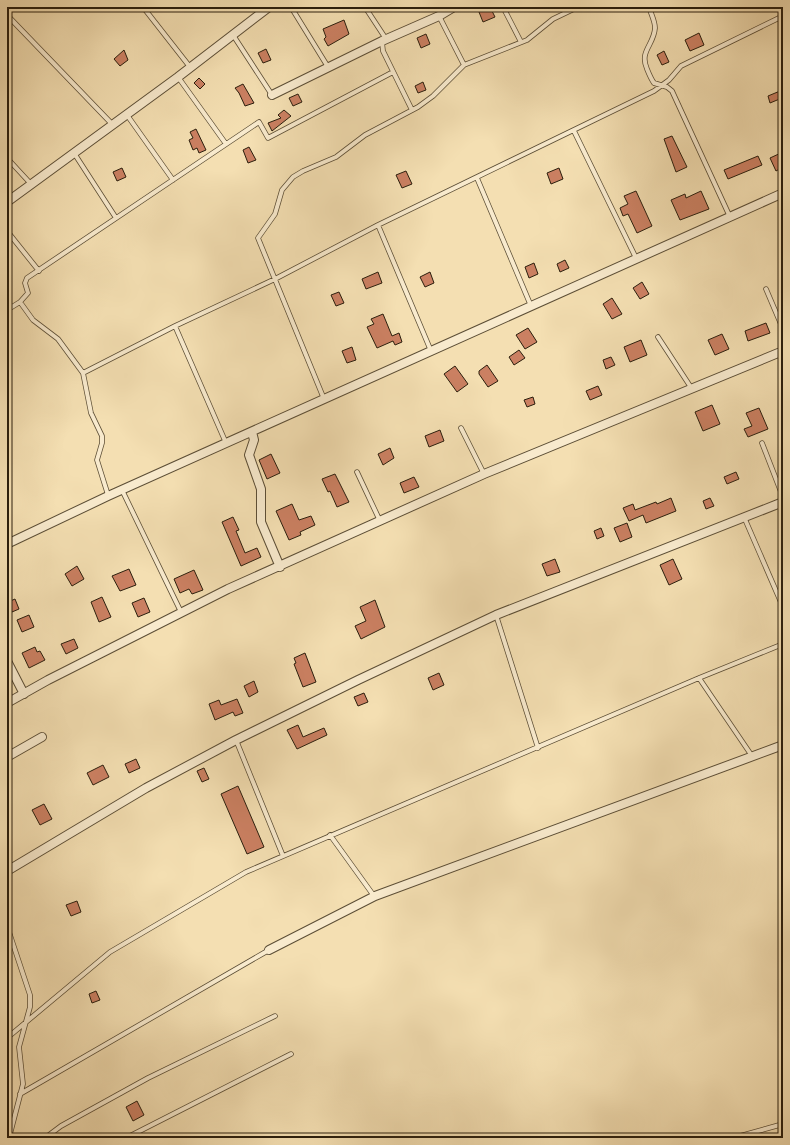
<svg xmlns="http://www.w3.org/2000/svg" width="790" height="1145" font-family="'IM FELL Great Primer',serif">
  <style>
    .building { fill: #cb8062; stroke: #2a1e0d }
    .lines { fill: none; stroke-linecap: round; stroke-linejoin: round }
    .service-casing { stroke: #5c4e36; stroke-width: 5.5 }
    .minor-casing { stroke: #5c4e36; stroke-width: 10 }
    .service { stroke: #f8eacd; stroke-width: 4 }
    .minor { stroke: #f8eacd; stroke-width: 8 }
  </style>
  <rect width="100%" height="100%" fill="#f4dfb2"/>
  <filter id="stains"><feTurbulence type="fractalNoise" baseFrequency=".005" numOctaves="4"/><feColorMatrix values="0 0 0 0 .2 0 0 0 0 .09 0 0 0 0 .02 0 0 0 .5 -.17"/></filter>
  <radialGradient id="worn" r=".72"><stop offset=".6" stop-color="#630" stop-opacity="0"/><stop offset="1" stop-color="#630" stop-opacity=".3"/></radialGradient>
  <path class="building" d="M477,7H490L495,17L483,22Z
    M344,20L349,34L328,46L324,39L326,37L323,29Z
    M699,33L704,45L690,51L685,40Z
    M426,34L430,44L421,48L417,38Z
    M266,49L271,60L263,63L258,53Z
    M124,50L128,60L120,66L114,59Z
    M664,51L669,62L662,65L657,55Z
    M199,78L205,84L200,89L194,83Z
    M423,82L426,90L418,93L415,86Z
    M243,84L254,103L245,106L239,93L235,88Z
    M780,91L782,98L770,103L768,96Z
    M298,94L302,102L293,106L289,98Z
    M284,110L291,116L272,131L268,123L281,118L278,115Z
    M196,129L206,150L199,153L197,148L193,150L189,140L193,138L190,132Z
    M672,136L687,167L676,172L664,139Z
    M249,147L256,160L248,163L243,150Z
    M783,152V167L776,171L770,158Z
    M758,156L762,165L728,179L724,170Z
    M122,168L126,177L117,181L113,172Z
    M559,168L563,179L551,184L547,173Z
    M406,171L412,184L402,188L396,175Z
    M636,191L652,226L637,233L628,214L623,216L620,208L628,204L624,196Z
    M701,191L709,209L680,220L671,200L685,194L686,198Z
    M565,260L569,268L560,272L557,264Z
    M534,263L538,274L529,278L525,267Z
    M378,272L382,283L366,289L362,279Z
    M430,272L434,283L425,287L420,277Z
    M642,282L649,294L640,299L633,288Z
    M339,292L344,303L336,306L331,295Z
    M612,298L622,314L612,319L603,304Z
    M383,314L392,336L399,333L402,342L395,345L393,341L377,348L367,327L374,324L371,319Z
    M766,323L770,333L748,341L745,331Z
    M528,328L537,342L525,349L516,335Z
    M722,334L729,349L715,355L708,340Z
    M641,340L647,355L630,362L624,347Z
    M352,347L356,360L347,363L342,351Z
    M519,350L525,358L514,365L509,357Z
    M611,357L615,365L606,369L603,360Z
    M487,365L498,381L488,387L479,374V371Z
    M455,366L468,384L457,392L444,374Z
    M598,386L602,395L590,400L586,391Z
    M533,397L535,404L527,407L524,400Z
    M712,405L720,424L703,431L695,412Z
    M759,408L768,429L748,437L744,429L752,426L746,413Z
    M440,430L444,441L429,447L425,436Z
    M390,448L394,458L383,465L378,454Z
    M271,454L280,473L267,479L259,460Z
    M736,472L739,479L727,484L724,477Z
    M335,474L349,502L337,507L330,491L328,492L322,479Z
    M414,477L419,487L404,493L400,483Z
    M671,498L676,511L646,523L643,515L629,521L623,508L633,504L635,510L656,502L657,504Z
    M710,498L714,506L706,509L703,501Z
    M292,504L299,520L311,516L315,525L300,532L301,535L289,540L276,511Z
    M233,517L239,530L236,531L245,553L257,548L261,557L241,566L222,522Z
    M627,523L632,537L620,542L614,528Z
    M601,528L604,536L597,539L594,531Z
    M555,559L560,572L547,576L542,564Z
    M673,559L682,579L669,585L660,565Z
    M77,566L84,579L72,586L65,574Z
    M129,569L136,585L120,591L112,576Z
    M194,570L203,590L192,594L189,589L180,593L174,579Z
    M102,597L111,617L99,622L91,602Z
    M144,598L150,612L138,617L132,603Z
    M15,599L19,609L12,612L8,602Z
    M375,600L385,627L361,639L355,626L366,621L360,607Z
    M29,615L34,627L22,632L17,620Z
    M74,639L78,648L66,654L61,644Z
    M35,647L37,652L40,651L45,660L29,668L22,653Z
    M305,653L316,682L303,687L294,664L296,663L294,658Z
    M439,673L444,685L433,690L428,678Z
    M254,681L258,692L249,697L244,686Z
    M364,693L368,702L358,706L354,697Z
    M237,699L243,713L235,716L233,712L215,720L209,704L219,700L221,705Z
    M298,725L303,737L324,728L327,735L297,749L287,730Z
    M136,759L140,768L129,773L125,764Z
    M103,765L109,777L93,785L87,773Z
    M204,768L209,779L202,782L197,771Z
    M238,786L264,847L247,854L221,794Z
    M44,804L52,819L40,825L32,810Z
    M77,901L81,912L71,916L66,905Z
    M96,991L100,1000L92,1003L89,994Z
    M137,1101L144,1115L133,1121L126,1107Z"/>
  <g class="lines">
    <defs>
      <path id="service" d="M143,7L190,67
        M291,7L328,67
        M365,7L386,39
        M503,7L521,42
        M600,7L610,9L615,7
        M649,7C651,14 655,21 655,28C654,45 639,51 647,69C649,74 651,79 654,83L667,87L672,91L730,217
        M7,15L112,124
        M439,16L464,65
        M233,35L272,95
        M382,42L383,51L412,110
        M178,77L226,144
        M127,115L173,180
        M574,131L636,258
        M74,153L116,218
        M7,158L31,184
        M477,178L531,306
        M378,225L431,351
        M7,231L39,271
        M766,289L783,329
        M20,302L33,320L58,339L83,373L91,413L102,436V443L97,460L108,495
        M7,310L20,302L28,293L25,283L27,278L259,122L268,138L393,72
        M175,326L226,443
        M658,337L692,389
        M83,373L175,326L275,279L378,225L654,91L669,80L681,66L783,16
        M324,399L258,238L275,214L282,190L293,177L303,171L336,157L365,135L418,107L433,96L464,65L527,40L553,19L578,7
        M461,428L484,474
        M762,443L783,497
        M357,472L380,521
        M122,490L181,612
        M744,517L783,607
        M496,615L538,748
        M699,678L752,756
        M236,740L283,856
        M330,835L374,896
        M7,926L30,995V1007L19,1047L23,1084L9,1138
        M7,1038L110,952L246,872L699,678L783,644
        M20,1094L269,950
        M45,1138L61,1126L148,1078L275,1016
        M126,1138L291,1054
        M733,1138L783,1124"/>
      <path id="minor" d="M272,95L382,41L439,16L454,7
        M7,202L178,77L269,7
        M252,432L254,440L249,455L261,489V522L280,567
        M7,544L108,496L783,193
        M7,661L24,694
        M7,703L48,680L228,589L484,474L783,351
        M7,757L42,737
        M7,871L146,788L236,740L358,680L496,615L783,502
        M269,950L375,896L783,745"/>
    </defs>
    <use href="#service" class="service-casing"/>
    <use href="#minor" class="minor-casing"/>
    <use href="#service" class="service"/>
    <use href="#minor" class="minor"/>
  </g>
  <rect width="790" height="1145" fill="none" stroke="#f4dfb2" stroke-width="24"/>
  <rect x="8" y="8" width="774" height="1129" fill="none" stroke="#2a1e0d" stroke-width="2"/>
  <rect x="12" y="12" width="766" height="1121" fill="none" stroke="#2a1e0d"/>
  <rect width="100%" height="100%" filter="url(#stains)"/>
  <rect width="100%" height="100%" fill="url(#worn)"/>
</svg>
